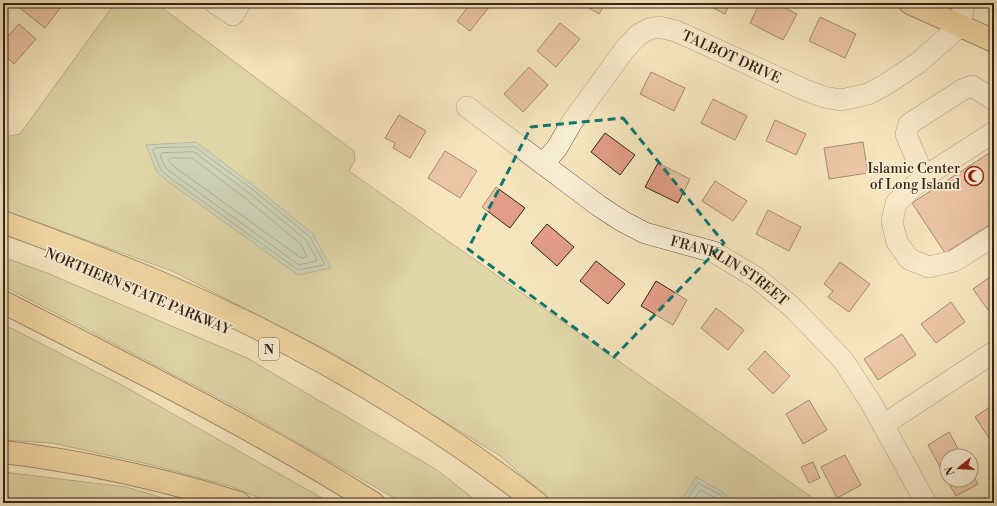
<svg xmlns="http://www.w3.org/2000/svg" width="997" height="506" font-family="'Libre Bodoni',serif">
  <style>
    .green { fill: #c3c28c; stroke: #7c7352 }
    .water { fill: #9dbeb6; stroke: #748077 }
    .lines { fill: none; stroke-linecap: round; stroke-linejoin: round }
    .shore { stroke: #6a7167; stroke-width: 1 }
    .building { fill: #e19d87; stroke: #362418 }
    .minor-casing { stroke: #665441; stroke-width: 22 }
    .major-casing { stroke: #362418; stroke-width: 24 }
    .highway-casing { stroke: #362418; stroke-width: 24 }
    .minor { stroke: #f8eed4; stroke-width: 21 }
    .major { stroke: #eac27e; stroke-width: 22 }
    .highway { stroke: #eac27e; stroke-width: 22 }
    .marked { fill: none; stroke: #0f766e; stroke-width: 3; stroke-dasharray: 8 5; stroke-linejoin: round }
    .labels { text-anchor: middle; stroke-width: 3.5; stroke-linejoin: round; paint-order: stroke }
    .shield { fill: #f8eed4; stroke: #706150; stroke-width: 1 }
    .shield-label { font-size: 13px; font-weight: bold; fill: #362418 }
    .street-label { font-size: 14px; fill: #362418; stroke: #f8eed4 }
    .poi-label { font-size: 14px; fill: #362418; stroke: #f8eed4; text-anchor: end }
  </style>
  <rect width="100%" height="100%" fill="#f5e5bd"/>
  <filter id="stains"><feTurbulence type="fractalNoise" baseFrequency=".005" numOctaves="4"/><feColorMatrix values="0 0 0 0 .2 0 0 0 0 .09 0 0 0 0 .02 0 0 0 .5 -.17"/></filter>
  <radialGradient id="worn" r=".72"><stop offset=".6" stop-color="#630" stop-opacity="0"/><stop offset="1" stop-color="#630" stop-opacity=".3"/></radialGradient>
  <path class="green" d="M115,3H119L125,7L135,3L157,4L354,151L355,161L349,171L810,496L814,503H554L500,456L338,356L172,271L3,210V137L20,134Z
    M3,257L47,273L247,358L437,470L479,503H403L234,406L3,286Z
    M3,324L120,384L331,503H272L230,486L148,464L52,443L3,440Z
    M3,472L126,487L179,503H3Z"/>
  <path class="water" d="M196,142L254,186L313,234L331,268L298,275L166,180L157,172L146,145Z
    M696,477L721,491L735,503H684L682,500Z"/>
  <g class="lines">
    <path class="shore" d="M195,147L252,189L310,237L324,263V265L298,270L169,177L161,170L153,150L155,148Z
      M194,152L249,193L306,240L317,259L316,261L299,265L172,173L165,167L160,155L162,153Z
      M171,158H192L245,198L301,244L307,257L301,258L176,168L170,163L169,160Z
      M687,503V499L698,483L719,494L729,503
      M692,503L700,490L716,498L722,503"/>
  </g>
  <path class="building" d="M24,3H57L61,7L45,28L20,8Z
    M471,3H486L490,6L470,31L457,21Z
    M581,3H606L599,14Z
    M704,3H730L725,14Z
    M760,3H776L797,14L783,40L750,23Z
    M820,17L856,34L845,58L809,41Z
    M560,23L580,39L556,67L537,51Z
    M19,24L36,39L14,64L3,54V42Z
    M529,67L548,85L523,112L504,94Z
    M651,72L685,88L674,111L640,94Z
    M713,99L747,116L735,140L701,123Z
    M399,115L426,131L410,158L393,148L395,143L385,138Z
    M775,120L806,134L796,155L766,141Z
    M605,133L635,155L620,175L591,152Z
    M863,142L868,173L829,179L824,148Z
    M994,150V226L989,229L988,226L945,253L912,203Z
    M445,151L477,171L460,198L428,178Z
    M658,163L690,179L678,203L645,187Z
    M715,181L747,201L733,221L702,201Z
    M496,187L525,208L510,228L482,207Z
    M768,210L801,227L789,251L756,234Z
    M547,224L574,247L557,266L531,243Z
    M596,261L625,284L608,304L580,281Z
    M840,262L870,284L849,312L828,297L833,291L824,284Z
    M994,274V306L988,310L973,289Z
    M656,281L687,300L673,325L641,306Z
    M951,302L965,322L936,343L921,324Z
    M716,308L744,330L728,350L701,328Z
    M902,334L916,355L878,380L864,359Z
    M765,351L790,376L773,394L748,369Z
    M809,400L827,430L803,444L786,414Z
    M994,404V434L989,438L975,417Z
    M949,432L962,456H947V480L928,445Z
    M845,455L861,485L837,498L821,467Z
    M813,462L820,478L809,483L801,467Z
    M971,472L978,484L956,496L947,480H971Z"/>
  <g class="lines">
    <defs>
      <g id="minor">
        <path d="M215,3L233,15L240,3"/>
        <path id="s1" d="M467,107L599,206L622,221L645,233L714,252L757,278L793,308L843,360L871,403L926,503"/>
        <path d="M994,132L924,177L896,203L892,222L897,242L909,259L929,267L954,261L994,236"/>
        <path id="s2" d="M543,164L557,148L572,122L625,49L638,35L649,29L659,27L676,31L805,90L824,97L841,100L868,94L885,85L918,63L960,26L964,3"/>
        <path d="M924,177L906,134L909,124L962,90L972,86L994,100"/>
        <path d="M883,425L994,352"/>
      </g>
      <path id="major" d="M910,3L994,41"/>
      <path id="highway" d="M3,222C54,241 106,260 156,281C292,339 420,412 537,503
        M3,302C128,366 255,428 373,503
        M3,452C31,455 60,460 88,465C139,475 190,487 239,503"/>
    </defs>
    <use href="#minor" class="minor-casing"/>
    <use href="#major" class="major-casing"/>
    <use href="#highway" class="highway-casing"/>
    <use href="#minor" class="minor"/>
    <use href="#major" class="major"/>
    <use href="#highway" class="highway"/>
  </g>
  <path d="M0 0H997V506H0ZM623,118L724,243L614,357L468,249L531,127Z" fill="#f5e5bd" fill-opacity=".55" fill-rule="evenodd"/>
  <path class="marked" d="M623,118L724,243L614,357L468,249L531,127Z"/>
  <defs>
    <symbol id="mosque-ring" viewBox="-11 -11 22 22"><circle r="9.5" fill="#f8eed4" stroke="#8f2418" stroke-width="1.5"/><path d="M3.5-4.9A6 6 0 1 0 3.5 4.9A5 5 0 1 1 3.5-4.9Z" fill="#8f2418"/></symbol>
  </defs>
  <g fill-rule="evenodd">
    <use href="#mosque-ring" x="963" y="165" width="22" height="22"/>
  </g>
  <g class="labels">
    <rect class="shield" x="259" y="338" width="20" height="22" rx="3"/>
    <g class="shield-label">
      <text x="269" y="354">N</text>
    </g>
    <g class="street-label">
      <text dy="5" stroke="none"><textPath href="#s2" startOffset="262">TALBOT DRIVE</textPath></text>
      <text dy="5" stroke="none"><textPath href="#s1" startOffset="312">FRANKLIN STREET</textPath></text>
      <text transform="translate(138 291) rotate(23)" y="5">NORTHERN STATE PARKWAY</text>
    </g>
    <g class="poi-label">
      <text x="960" y="173">Islamic Center<tspan x="960" dy="16">of Long Island</tspan></text>
    </g>
  </g>
  <rect width="997" height="506" fill="none" stroke="#f5e5bd" stroke-width="16"/>
  <rect x="4" y="4" width="989" height="498" fill="none" stroke="#362418" stroke-width="2"/>
  <rect x="8" y="8" width="981" height="490" fill="none" stroke="#362418"/>
  <g transform="translate(959 468) rotate(252)"><circle r="19" fill="#f8eed4" stroke="#aa9d89"/>
  <path d="M0-3L7 15L0 10L-7 15Z" fill="#8f2418"/>
  <text y="-6" font-size="11" font-weight="bold" text-anchor="middle" fill="#362418">N</text>
  </g>
  <rect width="100%" height="100%" filter="url(#stains)"/>
  <rect width="100%" height="100%" fill="url(#worn)"/>
</svg>
